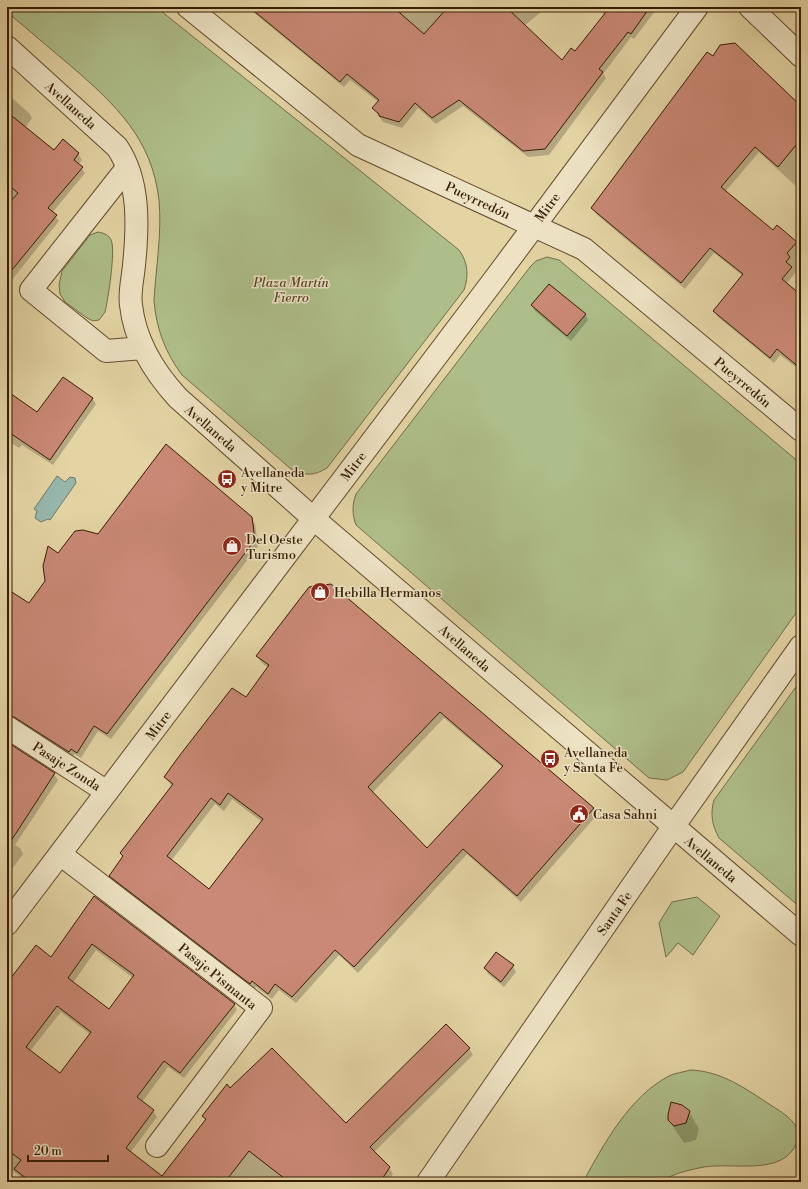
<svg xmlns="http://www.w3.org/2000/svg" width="808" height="1189" font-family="'Libre Bodoni',serif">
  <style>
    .green { fill: #aebe8a; stroke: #726d46 }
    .water { fill: #96b7ac; stroke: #707968 }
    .shadow { fill: #0003; fill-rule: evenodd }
    .building { fill: #ca8976; stroke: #361c03; fill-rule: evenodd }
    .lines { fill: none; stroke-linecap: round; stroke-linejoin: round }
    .minor-casing { stroke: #624a2b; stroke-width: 24 }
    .minor { stroke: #ede3c4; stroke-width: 22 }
    .labels { text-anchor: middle; stroke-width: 3; stroke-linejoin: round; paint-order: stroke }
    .street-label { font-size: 13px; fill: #361c03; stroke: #ede3c4 }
    .park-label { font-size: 13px; font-style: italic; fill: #544425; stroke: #ede3c4 }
    .poi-label { font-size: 13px; fill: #361c03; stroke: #ede3c4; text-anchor: start }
  </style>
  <rect width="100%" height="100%" fill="#e4d4a4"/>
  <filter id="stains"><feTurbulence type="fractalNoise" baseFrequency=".005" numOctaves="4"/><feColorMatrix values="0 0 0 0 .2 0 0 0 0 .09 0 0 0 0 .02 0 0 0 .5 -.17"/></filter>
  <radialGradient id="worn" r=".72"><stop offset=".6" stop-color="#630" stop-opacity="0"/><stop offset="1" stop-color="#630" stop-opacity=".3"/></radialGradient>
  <path class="green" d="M7,7H156L459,250C468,262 469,276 464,290L327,468C314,476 304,476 291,469L182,375C165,352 156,328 154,300C156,267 162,233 159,200C152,139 116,105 72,67C50,49 29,30 7,12Z
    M98,232C104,233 109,235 111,240C116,249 108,300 105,312L99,320L93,321L87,318L65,302L60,294L59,285L62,271L90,235Z
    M547,257L559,260L801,464V606L683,772L667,780L649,778L356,525C352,514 352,505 356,494L530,267L536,261Z
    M801,680V908L719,838C712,825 710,814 714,800Z
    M697,897L720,916L693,955L678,943L666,957L659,923L672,902Z
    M690,1070C722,1071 746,1089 772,1106C785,1114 803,1125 797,1142C784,1177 733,1162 704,1167C693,1169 680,1172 669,1177C666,1178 662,1181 658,1182C652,1183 644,1182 637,1182C619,1182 601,1182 583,1182C604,1144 629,1097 669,1076C675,1073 684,1072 690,1070Z"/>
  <path class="water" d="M57,476L65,482L70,477L75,478L76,483L50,520L48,519L41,522L35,518L37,511L34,509Z"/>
  <path class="shadow" d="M247,7H547L524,26L562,61L576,53L604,15L597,7H658L634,39L631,37L603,74L606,78L549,155L528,157L463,106L436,124L418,108L402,128L383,122L373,108L378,102L350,80L344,87Z
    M11,97L29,113L32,118L25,128L54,151L63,141L78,154L82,160L78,164L85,173L52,213L59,221L11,281L7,278V101Z
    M801,107V191L759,152L725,192L773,231L777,227L801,246V266L786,284L801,296V371L780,355L774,363L718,317L714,311L743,276L714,253L685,289L596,214L592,208Z
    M532,305L585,314L588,320L571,341L535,311Z
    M63,378L93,399L96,404L53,465L22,445L19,448L7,440V393L38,414Z
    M251,518L255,524L258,546L111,739L98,731L81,758L75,754L72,758L7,721V591L29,604L46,581L59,555L98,535Z
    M309,587L594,808L597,815L521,902L467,854L358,973L339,955L296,1003L279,990L272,999L256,987L254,989L114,882L110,876L124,858L121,853L172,786L165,777L247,698L268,668L261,662L257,656ZM444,718L502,767L427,850L372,793ZM232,799L262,822L210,890L171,861L215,804L224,811Z
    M7,743L54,774L58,780L15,845L20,848L23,854L7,876Z
    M94,897L234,1004L237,1010L184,1078L168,1067L142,1102L153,1111L157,1117L130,1153L162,1177L206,1121L203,1116L230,1089L346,1124L469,1048L473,1055L374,1152L389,1168L393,1174L387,1182H28L7,1167V985L51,959ZM96,950L133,978L109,1010L73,983ZM61,1012L91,1035L60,1075L30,1051Z
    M513,966L516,972L504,987L488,974L485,968Z
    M689,1112L699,1129L696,1140L684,1143L669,1120Z"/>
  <path class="building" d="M249,7H393L424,34L448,7H506L562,60L571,48L575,51L610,7H650L631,34L628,32L599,69L603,72L545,149L523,151L459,100L432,118L415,103L399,122L379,116V114L372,108L379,100L347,74L340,82Z
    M735,43L801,106V139L778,167L755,147L721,187L773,230L777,225L797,242L787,253L790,257L786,262L792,267L782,279L801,295V369L777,349L770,358L713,311L743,274L710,248L681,283L591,208L707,52L713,56L720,45Z
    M7,112L54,150L63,139L79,153L74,160L83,167L48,208L57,215L7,276V205L18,193L7,184Z
    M549,284L586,314L567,336L531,305Z
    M63,377L93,398L50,460L7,431V391L37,412Z
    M166,444L252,517L255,540L107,734L94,726L77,753L71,749L69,752L14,717L7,715V589L29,603L45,581L43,566L48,546L58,553L75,531L83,530L98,534Z
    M331,584L594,808L517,896L463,849L354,967L335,950L292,997L275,984L268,994L252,981L250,984L109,876L123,856L120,853L173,784L164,777L180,755L232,688L246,697L269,665L256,656L309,587ZM440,712L503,766L427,848L368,787ZM228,793L263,819L209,889L167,856L211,798L220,805Z
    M7,742L55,773L7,847Z
    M94,896L235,1004L180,1073L164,1061L137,1097L154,1110L126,1148L162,1176L206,1119L202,1116L227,1084L230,1088L272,1048L346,1123L446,1024L470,1048L370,1147L390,1167L380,1182H289L249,1151L225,1182H31L14,1169L21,1160L7,1150V983L36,945L51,957ZM92,944L134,975L109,1009L68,978ZM57,1006L91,1032L60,1073L26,1047Z
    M496,952L514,965L501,982L484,968Z
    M671,1102L682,1105L690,1111L686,1123L674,1126L668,1120V1115Z"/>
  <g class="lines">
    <defs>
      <path id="minor" d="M188,7L358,145L584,249L801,430
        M750,7L801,56
        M7,47L117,147C140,181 138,226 134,265C133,278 129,292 131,305C135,341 154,372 178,398L314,519L801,935
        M127,168L31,290L106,351L143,348
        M7,727L107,792
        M60,854L261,1008L157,1146
        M7,924L494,280L697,7
        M428,1182L673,827L801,646"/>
    </defs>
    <use href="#minor" class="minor-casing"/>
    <use href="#minor" class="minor"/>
  </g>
  <defs>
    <symbol id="bus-disc" viewBox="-11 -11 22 22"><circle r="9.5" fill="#8f2418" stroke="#ede3c4"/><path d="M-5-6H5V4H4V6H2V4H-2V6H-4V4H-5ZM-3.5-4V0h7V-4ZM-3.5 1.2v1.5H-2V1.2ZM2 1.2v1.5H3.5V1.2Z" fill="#fff"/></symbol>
    <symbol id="shop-disc" viewBox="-11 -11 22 22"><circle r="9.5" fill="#8f2418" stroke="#ede3c4"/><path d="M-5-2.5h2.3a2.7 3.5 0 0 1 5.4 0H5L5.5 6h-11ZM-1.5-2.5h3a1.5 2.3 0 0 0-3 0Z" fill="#fff"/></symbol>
    <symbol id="civic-disc" viewBox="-11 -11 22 22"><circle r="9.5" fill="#8f2418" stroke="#ede3c4"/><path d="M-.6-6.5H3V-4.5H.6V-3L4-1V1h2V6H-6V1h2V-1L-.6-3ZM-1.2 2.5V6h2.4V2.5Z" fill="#fff"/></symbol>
  </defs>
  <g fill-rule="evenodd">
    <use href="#bus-disc" x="216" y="468" width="22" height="22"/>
    <use href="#shop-disc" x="221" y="535" width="22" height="22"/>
    <use href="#shop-disc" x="309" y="581" width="22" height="22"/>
    <use href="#bus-disc" x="539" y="748" width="22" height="22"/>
    <use href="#civic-disc" x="568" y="803" width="22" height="22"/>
  </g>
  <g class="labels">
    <g class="street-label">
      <text transform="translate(71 105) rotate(42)" y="5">Avellaneda</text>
      <text transform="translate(478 200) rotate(25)" y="5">Pueyrredón</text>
      <text transform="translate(547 207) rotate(-54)" y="5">Mitre</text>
      <text transform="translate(743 382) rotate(40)" y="5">Pueyrredón</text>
      <text transform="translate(211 428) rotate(41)" y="5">Avellaneda</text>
      <text transform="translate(353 466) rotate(-53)" y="5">Mitre</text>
      <text transform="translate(465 648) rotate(41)" y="5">Avellaneda</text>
      <text transform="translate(158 725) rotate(-53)" y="5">Mitre</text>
      <text transform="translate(67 766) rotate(33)" y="5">Pasaje Zonda</text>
      <text transform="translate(711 859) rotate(40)" y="5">Avellaneda</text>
      <text transform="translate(614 913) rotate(-55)" y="5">Santa Fe</text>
      <text transform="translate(218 976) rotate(39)" y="5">Pasaje Pismanta</text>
    </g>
    <g class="park-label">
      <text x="291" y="287">Plaza Martín<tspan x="291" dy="15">Fierro</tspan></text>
    </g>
    <g class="poi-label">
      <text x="241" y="477">Avellaneda<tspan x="241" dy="15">y Mitre</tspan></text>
      <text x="246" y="544">Del Oeste<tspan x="246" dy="15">Turismo</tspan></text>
      <text x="334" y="597">Hebilla Hermanos</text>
      <text x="564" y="757">Avellaneda<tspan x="564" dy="15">y Santa Fe</tspan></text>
      <text x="593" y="819">Casa Sahni</text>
    </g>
  </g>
  <rect width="808" height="1189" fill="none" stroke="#e4d4a4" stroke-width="24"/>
  <rect x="8" y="8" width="792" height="1173" fill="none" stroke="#361c03" stroke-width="2"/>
  <rect x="12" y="12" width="784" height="1165" fill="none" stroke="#361c03"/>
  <path d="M28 1155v6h80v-6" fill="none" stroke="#361c03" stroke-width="2"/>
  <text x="34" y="1155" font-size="12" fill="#361c03" stroke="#ede3c4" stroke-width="3" paint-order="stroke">20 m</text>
  <rect width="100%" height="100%" filter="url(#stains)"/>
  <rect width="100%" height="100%" fill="url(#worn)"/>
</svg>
